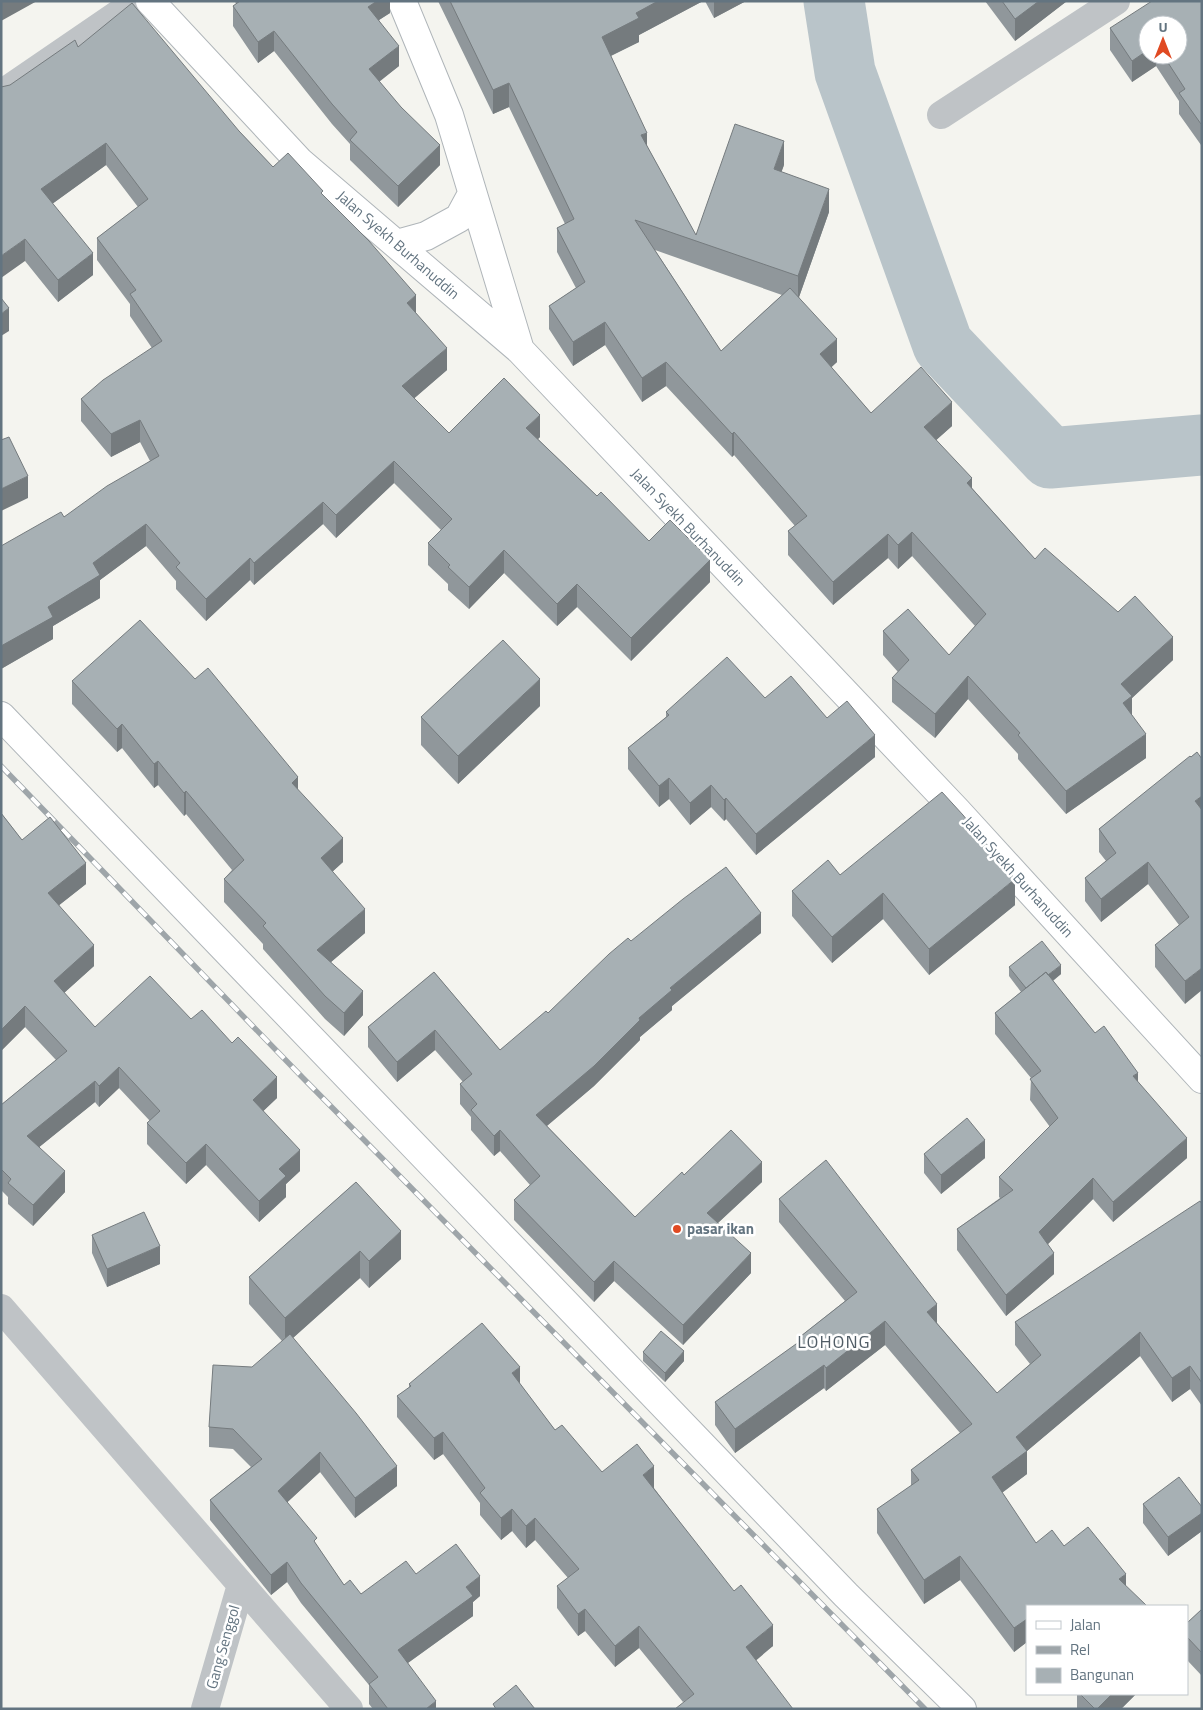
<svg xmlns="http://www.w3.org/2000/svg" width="1203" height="1710" font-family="'Titillium Web',sans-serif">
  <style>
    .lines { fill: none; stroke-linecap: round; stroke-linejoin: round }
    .river { stroke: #b9c4c9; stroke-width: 61 }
    .secondary-casing { stroke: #afb5b9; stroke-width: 30 }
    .street { stroke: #bfc3c6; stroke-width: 28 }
    .secondary { stroke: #fff; stroke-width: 28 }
    .rail-casing { stroke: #9ea5a9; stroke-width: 5.5 }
    .rail { stroke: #fff; stroke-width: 4; stroke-dasharray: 11; stroke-linecap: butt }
    .wall { fill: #90979b; fill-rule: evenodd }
    .shaded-wall { fill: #757b7e }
    .building { fill: #a7b0b4; stroke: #757b7e }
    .poi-dot { fill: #e04a23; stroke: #fff; stroke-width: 2 }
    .labels { text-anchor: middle; stroke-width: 5; stroke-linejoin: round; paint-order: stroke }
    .street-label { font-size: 15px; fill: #637480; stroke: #fff }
    .poi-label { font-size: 15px; font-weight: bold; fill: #637480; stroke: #fff; text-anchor: start }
    .quarter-label { font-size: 18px; letter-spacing: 1px; fill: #515d66; stroke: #fff }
  </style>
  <rect width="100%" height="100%" fill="#f4f4ef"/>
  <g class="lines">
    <path class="river" d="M834,1L845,72L943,345L1050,458L1202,445"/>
    <defs>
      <path id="secondary" d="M150,1L300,162L520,350L957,811L1202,1079
        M402,1L449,115L520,350
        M397,244L426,236L459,218L472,194
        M1,716L846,1595L962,1709"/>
    </defs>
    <use href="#secondary" class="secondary-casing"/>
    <path class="street" d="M1,94L137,1
      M941,115L1116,1
      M1,1308L349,1709
      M205,1709L241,1585"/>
    <use href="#secondary" class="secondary"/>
    <defs>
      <path id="rail" d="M1,766L303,1078L925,1709"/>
    </defs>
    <use href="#rail" class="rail-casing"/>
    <use href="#rail" class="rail"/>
  </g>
  <path class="wall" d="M235,1H390V13L379,20L399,66L379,81L440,165L398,207L350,160V144L332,124L274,51L258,63L233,26V6L236,4Z
    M438,1H703L639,35V42L611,56L647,146L696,235L784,165L781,172L829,212L799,297L837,362L831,367L871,413L952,426L936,440L972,488L1035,559L1173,660L1132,698V715L1146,758L1066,814L1018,759V754L968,699L935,738L892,702V678L898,672L883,655V631L949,655L975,626L912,556L898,569L888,558L833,605L788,555V531L795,526L734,455L732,457L666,386L642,402L605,345L573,366L549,329V306L576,288L557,252V228L565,224L509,107L493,114ZM655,250L782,295L721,351Z
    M705,1H746L714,18Z
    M985,1H1067L1015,41Z
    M1202,1V145H1201L1179,114V101L1156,66L1132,82L1110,50V28ZM1148,25L1178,55H1148Z
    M78,47L239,131L273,167L323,195L416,313L447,370L414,398L449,433L540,437L538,439L597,496L649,541L710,582L631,661L577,607L557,626L504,573L469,609L448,590V584L428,565V543L441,530L394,483L336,538L323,524L254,585L250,580L206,621L176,589V581L146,546L100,580V598L53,626V639L1,669L64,517L150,461L140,442L111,457L81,421V399L152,348L130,316V304L97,260V238L138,207L106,165L52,204L93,275L58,302L25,261L10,85Z
    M72,681L298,790L343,862L332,872L365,933L331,962L363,1015L344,1036L325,1019L263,949V944L224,902V879L232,870L186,814L184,816L158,785L154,788L122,748L117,752L72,704Z
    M765,698L827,718L875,757L756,855L726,819L724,821L711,807L690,825L669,799L659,807L628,769V748L666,717V712Z
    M540,706L458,784L421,745V717Z
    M1197,752L1185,1004L1155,967V945L1179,925L1148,884L1101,922L1085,901V878L1106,861L1099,852V829Z
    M1,813L22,840L86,884L59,905L94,966L64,993L95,1027L191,1019L277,1098L263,1111L300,1171L286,1184V1197L259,1222L206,1165L186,1184L147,1144V1123L150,1121L119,1088L99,1107L95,1102L39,1147L65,1192L33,1226L8,1204V1197L1,1190V1105L56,1060L25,1027L1,1051Z
    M840,875L1015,905L929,975L883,919L832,963L792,916V891Z
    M761,933L672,1006V1010L640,1037V1040L594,1086L547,1126L635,1217L684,1175L762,1182L718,1223L751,1273L683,1345L614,1281L594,1302L514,1220V1200L530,1185L500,1151L494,1156L471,1130V1117L460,1104V1084L463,1082L435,1050L397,1082L368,1047V1027L434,972L500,1050L548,1013L631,941Z
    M1009,967L1061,974L1053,981L1095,1033L1138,1082L1187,1158L1113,1222L1093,1199L1048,1244L1054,1274L1006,1316L957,1250V1229L1000,1198L999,1197V1177L1050,1127L1030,1100L1031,1078L995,1034V1013L1021,992L1009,976Z
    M924,1154L985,1158L941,1194L924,1173Z
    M356,1182L401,1259L369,1288L360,1278L293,1338L397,1486L355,1518L320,1472L287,1502L344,1585L361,1594L416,1574L480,1596L473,1602V1616L408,1663L436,1709H373L369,1704V1685L301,1603L287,1582L271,1595L210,1520V1500L251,1467L233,1449L209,1447V1427L282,1341L249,1304V1277Z
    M779,1199L937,1323L997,1393L1030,1364L1015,1345V1322L1202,1204V1406L1190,1389L1172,1402L1140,1356L1027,1451V1474L1002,1493L1027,1606V1642L1014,1652L960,1580L924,1604L877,1533V1509L911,1486V1470L960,1433L885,1345L826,1391L824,1388L735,1453L715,1425V1402L801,1341V1336L845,1301L779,1222Z
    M92,1235L160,1264L107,1287L92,1253Z
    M643,1352L684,1361L665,1382L643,1361Z
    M409,1384H520L555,1430L602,1472L654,1488L773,1646L683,1702L639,1648L615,1667L585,1631L578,1636L557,1608V1586L568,1578L535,1540L526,1548L512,1531L501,1540L480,1515V1503L443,1454L434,1460L397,1417V1396L409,1388Z
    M1143,1504L1202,1507V1531L1168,1556L1143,1523Z
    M1202,1609V1676L1187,1660V1623Z
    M1077,1694H1136L1121,1709H1077Z"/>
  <path class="shaded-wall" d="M1,1H37L1,21Z
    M377,1H390V13L368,27V7Z
    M658,1H703L639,35V42L602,60V37L636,13Z
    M714,1H746L714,18Z
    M1039,1H1067L1015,41V19Z
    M274,31V51L258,63V42Z
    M399,46V66L369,90V69Z
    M1148,50V55H1156V66L1132,82V61Z
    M509,83V107L493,114V90Z
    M1202,123V145H1201V124Z
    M647,133V156L641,135Z
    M784,141V165L774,193V169Z
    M106,143V165L41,212V189Z
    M440,145V165L398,207V186Z
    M829,189V212L798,300V276Z
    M25,239V261L1,278V256Z
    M93,253V275L58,302V280Z
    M416,295V318L407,303Z
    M9,308V331L1,336V314Z
    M605,322V345L573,366V342Z
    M837,339V362L820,378V354Z
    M447,348V370L402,409V386Z
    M666,362V386L642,402V378Z
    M952,402V426L924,451V427Z
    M540,415V437L526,451V428Z
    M140,420V442L111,457V434Z
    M734,432V455L732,457V434Z
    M394,461V483L336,538V515Z
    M28,476V498L1,511V489Z
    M972,478V502L967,483Z
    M323,502V524L254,585V563Z
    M146,524V546L100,580V598L53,626V639L1,669V646L48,607L93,563Z
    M912,532V556L898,569V545Z
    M888,534V558L833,605V582Z
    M504,550V573L469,609V587Z
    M250,558V580L206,621V599Z
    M710,560V582L631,661V638Z
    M577,584V607L557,626V604Z
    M1173,637V660L1132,698V720L1123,727L1121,684Z
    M968,676V699L935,738V714Z
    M540,679V706L458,784V756Z
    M122,724V748L117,752V729Z
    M1146,734V758L1066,814V791Z
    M875,735V757L756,855V834Z
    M158,761V785L154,788V764Z
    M298,777V801L292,783Z
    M669,778V799L659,807V786Z
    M711,785V807L690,825V803Z
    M186,791V814L184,816V793Z
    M1202,796V819L1195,801Z
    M726,798V819L724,821V800Z
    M343,838V862L321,882V858Z
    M1148,862V884L1101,922V899Z
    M86,863V884L48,914V893Z
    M1015,879V905L929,975V949Z
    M883,893V919L832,963V937Z
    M365,909V933L317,974V950Z
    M761,913V933L672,1006V1010L640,1037V1040L594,1086L536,1135V1115L670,988Z
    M94,945V966L54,1002V981Z
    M1061,965V974L1028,1000V991Z
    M1202,968V990L1185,1004V981Z
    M363,991V1015L344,1036V1013Z
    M25,1006V1027L1,1051V1030Z
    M435,1030V1050L397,1082V1062Z
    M119,1067V1088L99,1107V1086Z
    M1138,1073V1093L1133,1076Z
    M277,1077V1098L253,1121V1100Z
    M95,1081V1102L27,1157V1136Z
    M500,1130V1151L494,1156V1136Z
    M1187,1138V1158L1113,1222V1202Z
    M985,1140V1158L941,1194V1175Z
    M206,1144V1165L186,1184V1163Z
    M300,1150V1171L286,1184V1197L259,1222V1201L279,1169Z
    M762,1162V1182L707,1233V1213Z
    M65,1171V1192L33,1226V1205Z
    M1093,1178V1199L1039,1253V1232Z
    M401,1231V1259L369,1288V1261Z
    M160,1246V1264L107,1287V1269Z
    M360,1251V1278L285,1345V1318Z
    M751,1253V1273L683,1345V1325Z
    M1054,1253V1274L1006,1316V1295Z
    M614,1261V1281L594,1302V1282Z
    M937,1304V1328L927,1312Z
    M885,1321V1345L826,1391V1368Z
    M1140,1332V1356L1027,1451V1474L992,1500V1477L1016,1437Z
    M684,1351V1361L665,1382V1373Z
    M824,1365V1388L735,1453V1429Z
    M1190,1366V1389L1172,1402V1378Z
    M520,1367V1389L512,1373Z
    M443,1432V1454L434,1460V1438Z
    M320,1452V1472L278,1511V1491Z
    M397,1466V1486L355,1518V1498Z
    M654,1466V1488L643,1497V1475Z
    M512,1509V1531L501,1540V1518Z
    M1202,1513V1531L1168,1556V1537Z
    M535,1518V1540L526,1548V1526Z
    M960,1556V1580L924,1604V1580Z
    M287,1562V1582L271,1595V1575Z
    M1126,1574V1597L1119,1579Z
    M480,1576V1596L473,1602V1616L398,1670V1650L466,1587Z
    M585,1609V1631L578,1636V1614Z
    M1027,1619V1642L1014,1652V1628Z
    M773,1625V1646L746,1669V1647Z
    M639,1626V1648L615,1667V1646Z
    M1112,1694H1136L1121,1709H1097Z
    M436,1701V1709H426Z"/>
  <path class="building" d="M240,1H377L368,7L399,46L369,69L401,107L440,145L398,186L350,140L357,132L332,104L274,31L258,42L233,6Z
    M450,1H658L636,13L639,18L602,37L647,133L641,135L696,235L735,124L784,141L774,169L829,189L798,276L635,220L721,351L790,288L837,339L820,354L871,413L921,367L952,402L924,427L972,478L967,483L1035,559L1045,548L1118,612L1135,596L1173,637L1121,684L1132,696L1123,703L1146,734L1066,791L1018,735L1020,733L968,676L935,714L892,678L909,660L883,631L908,609L949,655L986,614L912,532L898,545L888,534L833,582L788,531L807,516L734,432L732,434L666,362L642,378L605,322L573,342L549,306L585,282L557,228L574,219L509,83L493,90Z
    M1002,1H1039L1015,19Z
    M1152,1H1202V123L1201,124L1179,93L1185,89L1163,55H1178V25H1148V50L1132,61L1110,28Z
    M132,3L239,131L273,167L288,153L323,191L321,193L369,241L416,295L407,303L447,348L402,386L449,433L504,378L540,415L526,428L597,496L601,492L649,541L670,520L710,560L631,638L577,584L557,604L504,550L469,587L448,567L450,565L428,543L452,519L394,461L336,515L323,502L254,563L250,558L206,599L176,567L180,563L146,524L93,563L100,575L48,607L53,617L1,646V546L61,512L64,517L107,486L159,456L140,420L111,434L81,399L103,380L162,341L130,294L136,290L97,238L148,199L106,143L41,189L93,253L58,280L25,239L1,256V87L10,85L75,40L78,47Z
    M1,298L9,308L1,314Z
    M9,437L28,476L1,489V440Z
    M140,620L195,679L208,668L298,777L292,783L343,838L321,858L365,909L317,950L363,991L344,1013L325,996L263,926L266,923L224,879L244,860L186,791L184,793L158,761L154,764L122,724L117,729L72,681Z
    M503,640L540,679L458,756L421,717Z
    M727,657L765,698L791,676L827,718L847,701L875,735L756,834L726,798L724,800L711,785L690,803L669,778L659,786L628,748L669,715L666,712Z
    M1197,752L1202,759V796L1195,801L1202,810V968L1185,981L1155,945L1189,917L1148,862L1101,899L1085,878L1116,853L1099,829L1190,756L1191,757Z
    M942,792L963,815L1015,879L929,949L883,893L832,937L792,891L828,860L840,875Z
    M1,813L22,840L50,817L86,863L48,893L94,945L54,981L95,1027L150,976L191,1019L202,1010L232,1043L238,1037L277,1077L253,1100L300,1150L279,1169L286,1176L259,1201L206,1144L186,1163L147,1123L160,1111L119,1067L99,1086L95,1081L27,1136L65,1171L33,1205L8,1183L11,1179L1,1169V1105L67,1051L25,1006L1,1030Z
    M726,867L761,913L670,988L672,990L639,1018L640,1020L594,1066L536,1115L635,1217L682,1172L684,1175L731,1130L762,1162L707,1213L751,1253L683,1325L614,1261L594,1282L514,1200L540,1176L500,1130L494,1136L471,1110L477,1104L460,1084L472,1074L435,1030L397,1062L368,1027L434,972L500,1050L546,1011L548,1013L609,954L628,938L631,941L683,899Z
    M1042,941L1061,965L1048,975L1046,972L1026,988L1009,967Z
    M1046,972L1095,1033L1104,1026L1138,1073L1133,1076L1187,1138L1113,1202L1093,1178L1039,1232L1054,1253L1006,1295L957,1229L1013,1190L999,1177L1058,1118L1030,1079L1041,1071L995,1013Z
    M967,1118L985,1140L941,1175L924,1154Z
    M826,1160L937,1304L927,1312L997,1393L1041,1355L1015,1322L1200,1201L1202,1204V1383L1190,1366L1172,1378L1140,1332L1016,1437L1027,1451L992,1477L1036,1543L1052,1530L1064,1546L1088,1527L1126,1574L1119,1579L1147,1606H1027V1619L1014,1628L960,1556L924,1580L877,1509L919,1480L911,1470L972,1424L885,1321L826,1368L824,1365L735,1429L715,1402L803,1339L801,1336L857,1292L779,1199Z
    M356,1182L401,1231L369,1261L360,1251L285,1318L249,1277Z
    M144,1212L160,1246L107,1269L92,1235Z
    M482,1323L520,1367L512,1373L555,1430L562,1425L602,1472L637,1444L654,1466L643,1475L734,1591L741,1585L773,1625L746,1647L793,1709H675L694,1694L639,1626L615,1646L585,1609L578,1614L557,1586L579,1569L535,1518L526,1526L512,1509L501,1518L480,1493L485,1488L443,1432L434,1438L397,1396L411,1386L409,1384Z
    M661,1331L684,1351L665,1373L643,1352Z
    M290,1334L356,1413L397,1466L355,1498L320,1452L278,1491L317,1538L314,1541L344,1585L350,1580L361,1594L406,1561L416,1574L456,1544L480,1576L466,1587L473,1596L398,1650L436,1701L426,1709H388L369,1684L378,1677L301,1583L287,1562L271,1575L210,1500L262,1459L233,1429L209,1427L213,1365L252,1367Z
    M1179,1477L1202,1507V1513L1168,1537L1143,1504Z
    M1202,1609V1653L1187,1637V1623Z
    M516,1685L535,1709H496L493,1704Z
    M1080,1694H1112L1097,1709H1095Z"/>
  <circle class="poi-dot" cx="677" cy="1229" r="5"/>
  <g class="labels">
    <g class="street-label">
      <text transform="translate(398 245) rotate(41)" y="5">Jalan Syekh Burhanuddin</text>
      <text transform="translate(688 527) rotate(46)" y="5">Jalan Syekh Burhanuddin</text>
      <text transform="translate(1018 877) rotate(48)" y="5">Jalan Syekh Burhanuddin</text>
      <text transform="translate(223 1647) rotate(-74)" y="5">Gang Senggol</text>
    </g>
    <g class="poi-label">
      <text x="687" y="1234">pasar ikan</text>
    </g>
    <g class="quarter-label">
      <text x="834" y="1348">LOHONG</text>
    </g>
  </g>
  <rect width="1203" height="1710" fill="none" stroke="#637480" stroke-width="5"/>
  <rect x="1026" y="1605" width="162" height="90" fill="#ffffff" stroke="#c1c7cc"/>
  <rect x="1036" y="1621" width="25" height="8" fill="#ffffff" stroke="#c1c7cc"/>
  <text x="1070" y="1630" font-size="15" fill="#637480">Jalan</text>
  <rect x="1036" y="1646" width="25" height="8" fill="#9ea5a9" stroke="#c1c7cc"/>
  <text x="1070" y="1655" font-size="15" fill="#637480">Rel</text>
  <rect x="1036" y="1668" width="25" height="15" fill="#a7b0b4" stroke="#c1c7cc"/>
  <text x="1070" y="1680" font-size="15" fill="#637480">Bangunan</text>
  <g transform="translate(1163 40)"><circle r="24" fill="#ffffff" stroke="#c1c7cc"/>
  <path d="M0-4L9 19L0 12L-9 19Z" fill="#e04a23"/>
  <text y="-8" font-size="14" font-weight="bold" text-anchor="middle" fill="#637480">U</text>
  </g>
</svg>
